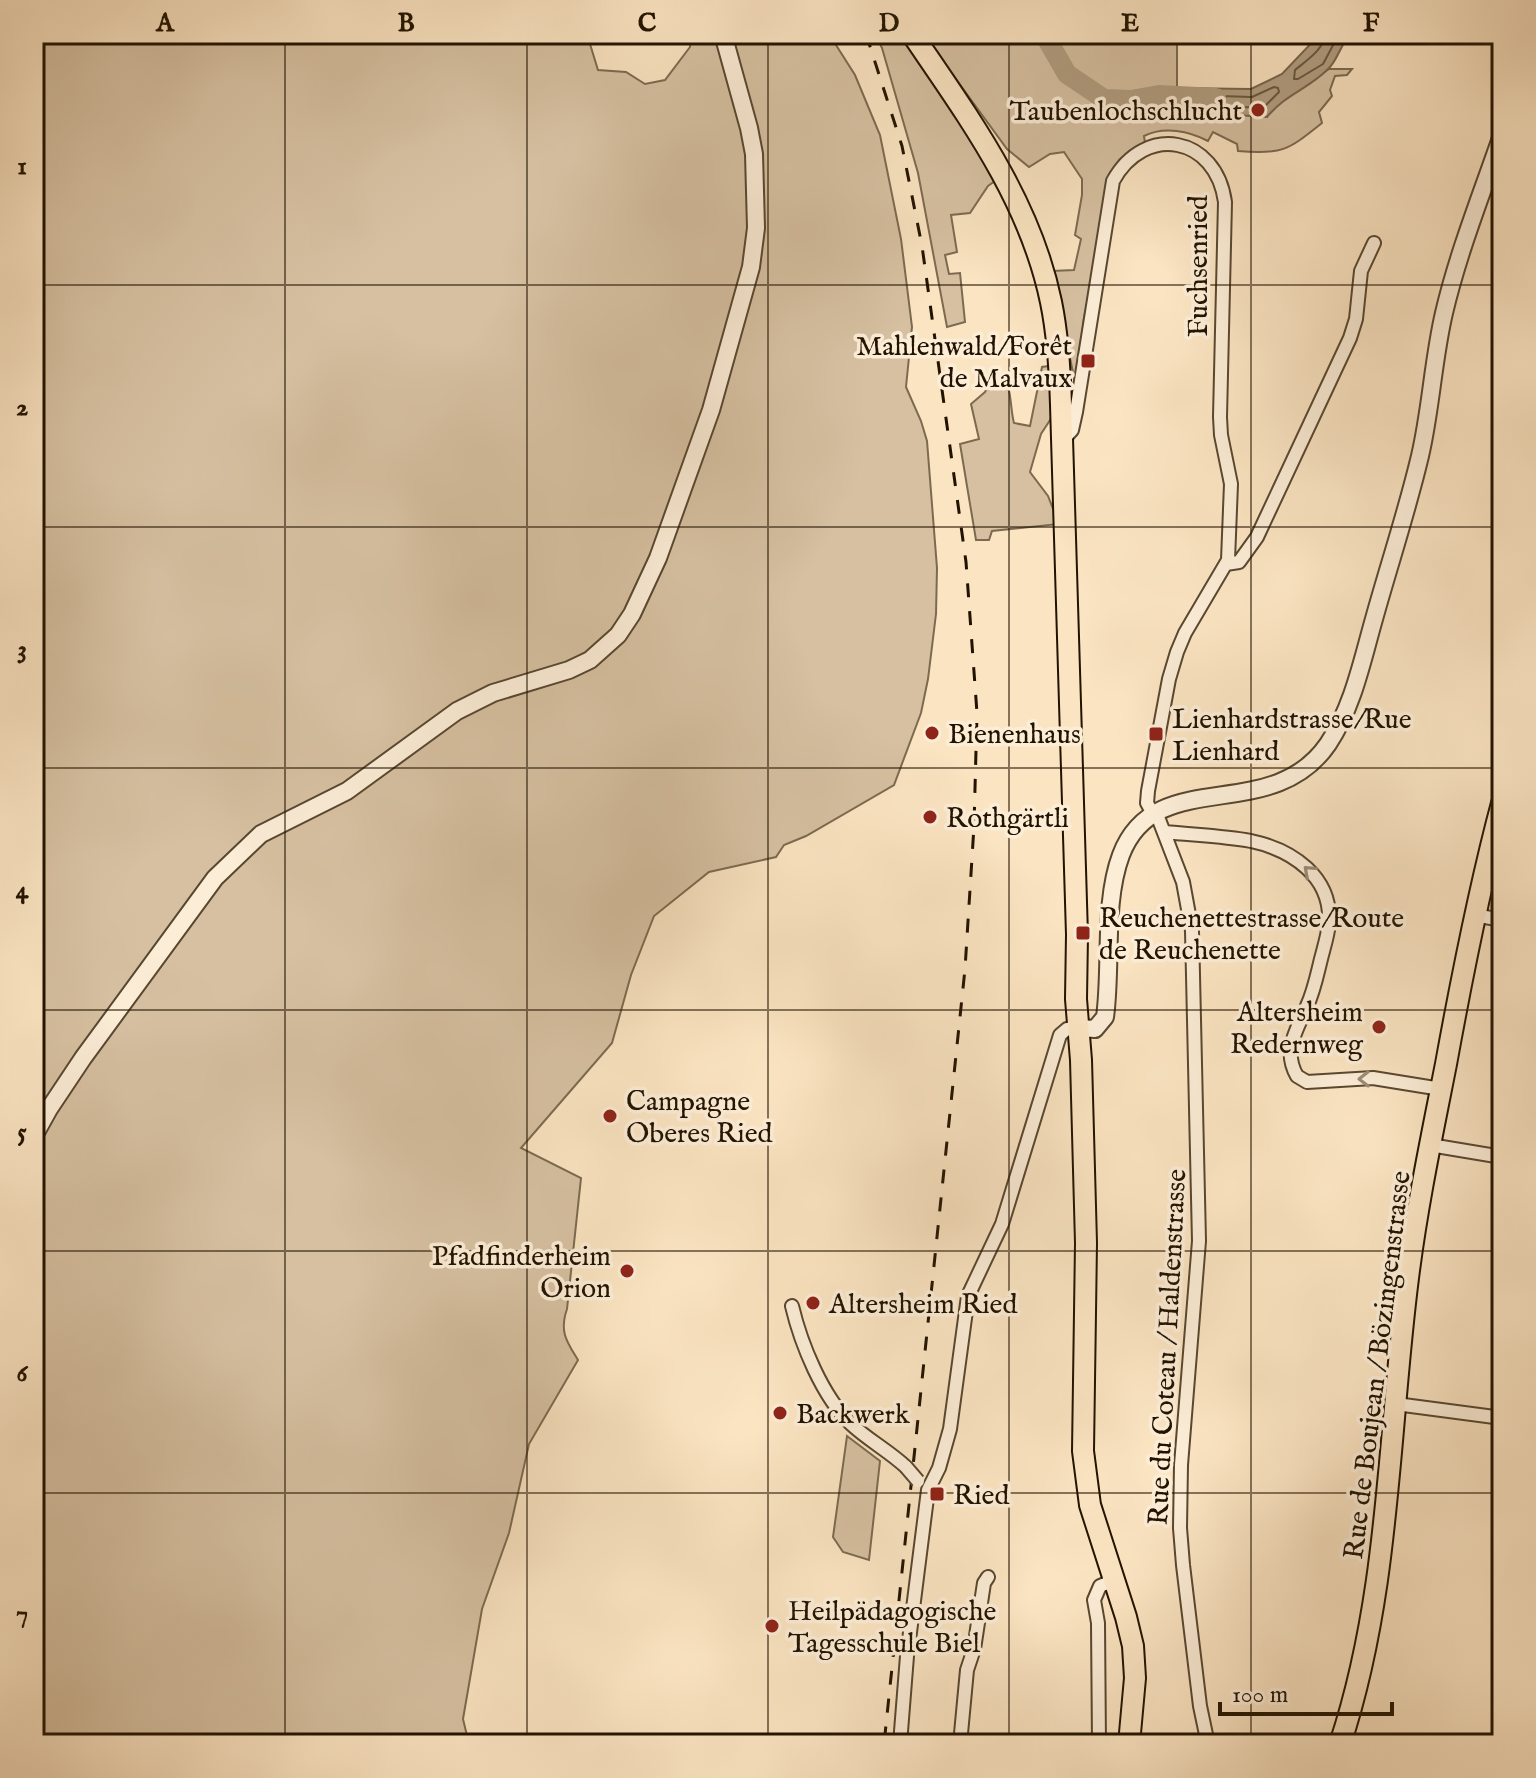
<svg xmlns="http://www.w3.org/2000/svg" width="1536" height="1778" font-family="'IM FELL English',serif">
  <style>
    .green { fill: #d6c0a1; stroke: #7c6a50; stroke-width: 2 }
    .water { fill: #b19d80; stroke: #78664d; stroke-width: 2 }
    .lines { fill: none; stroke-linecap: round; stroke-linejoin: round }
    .shore { stroke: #6a5840; stroke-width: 2 }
    .river { stroke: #b19d80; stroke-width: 20 }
    .minor-casing { stroke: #584730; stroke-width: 16 }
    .tertiary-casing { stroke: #584730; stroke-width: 20 }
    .primary-casing { stroke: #221300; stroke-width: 24 }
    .minor { stroke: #fcedd7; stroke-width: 12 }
    .tertiary { stroke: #fcedd7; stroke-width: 16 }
    .primary { stroke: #fbe4c2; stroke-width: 20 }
    .rail { stroke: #221300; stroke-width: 3; stroke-dasharray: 14 14; stroke-linecap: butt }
    .minor-bridge-casing { stroke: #584730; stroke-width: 16; stroke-linecap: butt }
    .minor-bridge { stroke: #fcedd7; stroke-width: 12 }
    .oneway { stroke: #9a8b76 }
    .grid { fill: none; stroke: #221300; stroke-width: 2; stroke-opacity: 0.55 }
    .poi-dot { fill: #8f2418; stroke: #fcedd7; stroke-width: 3 }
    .labels { text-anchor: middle; stroke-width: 7; stroke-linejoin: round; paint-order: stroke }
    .poi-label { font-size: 28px; fill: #221300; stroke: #fcedd7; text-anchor: start }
    .street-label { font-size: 28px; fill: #221300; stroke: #fcedd7 }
    .neatline { fill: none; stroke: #221300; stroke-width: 3 }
    .grid-label { font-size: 26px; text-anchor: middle; font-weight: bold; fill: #221300 }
  </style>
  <rect width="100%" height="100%" fill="#fbe4c2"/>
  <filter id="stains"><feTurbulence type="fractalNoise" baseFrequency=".0025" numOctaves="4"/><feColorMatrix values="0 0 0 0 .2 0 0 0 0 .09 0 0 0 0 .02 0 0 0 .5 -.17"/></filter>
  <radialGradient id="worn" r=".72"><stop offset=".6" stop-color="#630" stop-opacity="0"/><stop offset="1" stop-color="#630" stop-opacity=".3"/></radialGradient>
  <path class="green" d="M34,34H578L590,44L598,70L626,72L645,84L665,80L690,47L691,34H829L855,75L880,135L901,239L912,327L906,387L921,421L927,441L937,568L936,614L928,679L921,713L894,785L806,836L784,845L776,857L709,872L654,916L631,975L612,1043L521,1148L581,1178L567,1309C559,1332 567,1342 578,1360L529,1444L509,1533L482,1609L463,1719L469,1744H34Z
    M875,34H904L975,141L995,181L988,186L970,213L951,215L957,252L945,255L949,274L960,273L965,322L947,327L918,173L882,48Z
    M923,34H1177V88L1221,114L1267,116L1285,98L1329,69H1352L1347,75L1335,76L1330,90L1332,96L1319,112L1322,123C1288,150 1283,155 1238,151L1237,144L1213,132L1208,141C1189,131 1164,126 1144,136L1145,143L1119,160L1112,183L1084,318L1076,387L1052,271L1074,270L1081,239L1075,235L1082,195V179L1064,152L1050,154L1029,167L1007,149Z
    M1049,366L1056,411L1041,434L1030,472L1048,496L1059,524L992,531L989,540H976L960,444L979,439L971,404L985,392L992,379H1004C1012,390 1010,408 1014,423L1030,426L1042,367Z
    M847,1436L880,1461L869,1560L843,1552L833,1537Z"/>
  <path class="water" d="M1320,34H1351C1340,44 1338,61 1327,70C1308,89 1286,94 1267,117L1221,114L1177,88L1251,89L1282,74Z"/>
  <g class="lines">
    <path class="shore" d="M1326,34C1323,50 1307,60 1295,70L1294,79H1298L1323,64L1339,34
      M1274,87L1278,88L1279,92L1263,108L1223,106L1217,101L1220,96L1252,97Z"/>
    <path class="river" d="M1044,34L1067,74L1104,99L1131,100L1159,95L1216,98"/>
    <defs>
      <path id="minor" d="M1062,441L1072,430L1076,412L1113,181C1145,123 1216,136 1225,202L1220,417L1221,435L1231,484L1228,560L1185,633L1177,652L1169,679L1148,791L1147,803L1153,814
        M1226,564L1239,562L1257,537L1350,338L1356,319L1361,271L1374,243
        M1156,812L1183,882L1192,931L1199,1241L1181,1465L1180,1528L1183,1565L1200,1706L1208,1744
        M1165,832C1194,835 1224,836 1251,841C1293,850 1332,877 1329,923C1328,935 1324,947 1321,959C1317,975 1314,991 1307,1006C1297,1030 1282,1050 1297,1076L1307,1082L1373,1078L1441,1089
        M1474,915L1502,920
        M1430,1145L1502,1157
        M792,1306C801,1344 822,1396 851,1424C868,1440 889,1451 906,1467
        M1396,1404L1502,1418
        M900,1744L907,1656L928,1490L939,1468L950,1429L968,1296L1002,1224L1060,1035L1067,1029L1078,1028
        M960,1744L967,1670L974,1649L984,1583L988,1577
        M1099,1744L1098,1623L1094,1600L1100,1586L1115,1580"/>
      <path id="tertiary" d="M1078,1028L1095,1029L1105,1017C1112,966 1103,903 1121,855C1156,763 1271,827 1328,744C1353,707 1362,661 1374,619C1389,565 1407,511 1420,456C1431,409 1433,360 1444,313C1458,253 1482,193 1502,135
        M34,1136L49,1109L83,1058L215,878L261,834L347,791L457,711L493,693L569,670L590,660L618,635L632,614L658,558L711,410L751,267L756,228L754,154L749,128L723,34"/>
      <path id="primary" d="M912,34C969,118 1030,200 1051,302C1058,336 1060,370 1061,405L1077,935L1076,999L1081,1060L1086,1243L1083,1451L1090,1505L1126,1617L1133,1646L1135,1678L1129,1744
        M1340,1744C1390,1593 1388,1434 1408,1278C1417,1206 1432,1135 1446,1064C1462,976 1479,889 1502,803"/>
    </defs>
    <use href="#minor" class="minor-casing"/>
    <use href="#tertiary" class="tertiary-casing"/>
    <use href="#primary" class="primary-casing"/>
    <use href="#minor" class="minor"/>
    <use href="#tertiary" class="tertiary"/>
    <use href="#primary" class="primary"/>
    <path class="rail" d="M866,34L902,146L922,246L966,562L977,713L974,826L965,969L884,1744"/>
    <defs>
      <path id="minor-bridge" d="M906,1467L918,1481"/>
    </defs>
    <use href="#minor-bridge" class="minor-bridge-casing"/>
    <use href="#minor-bridge" class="minor-bridge"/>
  </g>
  <defs><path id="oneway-chevron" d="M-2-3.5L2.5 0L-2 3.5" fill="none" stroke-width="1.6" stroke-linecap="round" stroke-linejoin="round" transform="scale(2)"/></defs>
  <g class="oneway">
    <use href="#oneway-chevron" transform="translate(1309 871) rotate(-138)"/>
    <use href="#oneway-chevron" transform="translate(1364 1079) rotate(179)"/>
  </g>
  <path class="grid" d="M285,34V1744M527,34V1744M768,34V1744M1009,34V1744M1251,34V1744M34,285H1502M34,527H1502M34,768H1502M34,1010H1502M34,1251H1502M34,1493H1502"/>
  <g class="poi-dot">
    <circle cx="1258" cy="110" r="8"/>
    <rect x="1080" y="353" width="16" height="16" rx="4"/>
    <circle cx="932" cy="733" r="8"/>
    <rect x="1148" y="726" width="16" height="16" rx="4"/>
    <circle cx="930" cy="817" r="8"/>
    <rect x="1075" y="925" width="16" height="16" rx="4"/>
    <circle cx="1379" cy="1027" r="8"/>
    <circle cx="610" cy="1116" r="8"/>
    <circle cx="627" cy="1271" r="8"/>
    <circle cx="813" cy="1303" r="8"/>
    <circle cx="780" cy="1413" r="8"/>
    <rect x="929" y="1486" width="16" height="16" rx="4"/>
    <circle cx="772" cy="1626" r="8"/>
  </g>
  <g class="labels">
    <g class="poi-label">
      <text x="1242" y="120" text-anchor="end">Taubenlochschlucht</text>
      <text x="1072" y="355" text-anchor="end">Mahlenwald/Forêt<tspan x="1072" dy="32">de Malvaux</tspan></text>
      <text x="1172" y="728">Lienhardstrasse/Rue<tspan x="1172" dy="32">Lienhard</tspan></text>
      <text x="948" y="743">Bienenhaus</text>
      <text x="946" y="827">Rothgärtli</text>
      <text x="1099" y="927">Reuchenettestrasse/Route<tspan x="1099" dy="32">de Reuchenette</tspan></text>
      <text x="1363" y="1021" text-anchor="end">Altersheim<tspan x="1363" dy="32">Redernweg</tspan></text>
      <text x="626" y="1110">Campagne<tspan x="626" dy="32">Oberes Ried</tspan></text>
      <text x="611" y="1265" text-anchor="end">Pfadfinderheim<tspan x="611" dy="32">Orion</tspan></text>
      <text x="829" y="1313">Altersheim Ried</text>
      <text x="796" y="1423">Backwerk</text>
      <text x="953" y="1504">Ried</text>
      <text x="788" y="1620">Heilpädagogische<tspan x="788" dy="32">Tagesschule Biel</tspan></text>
    </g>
    <g class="street-label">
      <text transform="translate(1197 266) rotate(-90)" y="10">Fuchsenried</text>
      <text transform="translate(1166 1347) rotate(-87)" y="10">Rue du Coteau / Haldenstrasse</text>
      <text transform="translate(1376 1365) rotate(-83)" y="10">Rue de Boujean / Bözingenstrasse</text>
    </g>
  </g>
  <rect width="1536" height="1778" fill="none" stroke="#fbe4c2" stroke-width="88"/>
  <path d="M1220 1702v12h172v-12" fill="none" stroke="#221300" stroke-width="4"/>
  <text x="1232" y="1702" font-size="24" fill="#221300" stroke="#fcedd7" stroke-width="6" paint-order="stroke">100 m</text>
  <rect x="44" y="44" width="1448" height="1690" class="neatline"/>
  <g class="grid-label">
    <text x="165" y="31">A</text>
    <text x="406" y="31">B</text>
    <text x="647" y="31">C</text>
    <text x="889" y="31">D</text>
    <text x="1130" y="31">E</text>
    <text x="1371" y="31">F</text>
    <text x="22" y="174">1</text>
    <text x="22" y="415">2</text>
    <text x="22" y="657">3</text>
    <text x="22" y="898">4</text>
    <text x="22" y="1140">5</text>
    <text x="22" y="1381">6</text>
    <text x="22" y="1622">7</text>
  </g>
  <rect width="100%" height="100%" filter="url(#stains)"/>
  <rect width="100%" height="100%" fill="url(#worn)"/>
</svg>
